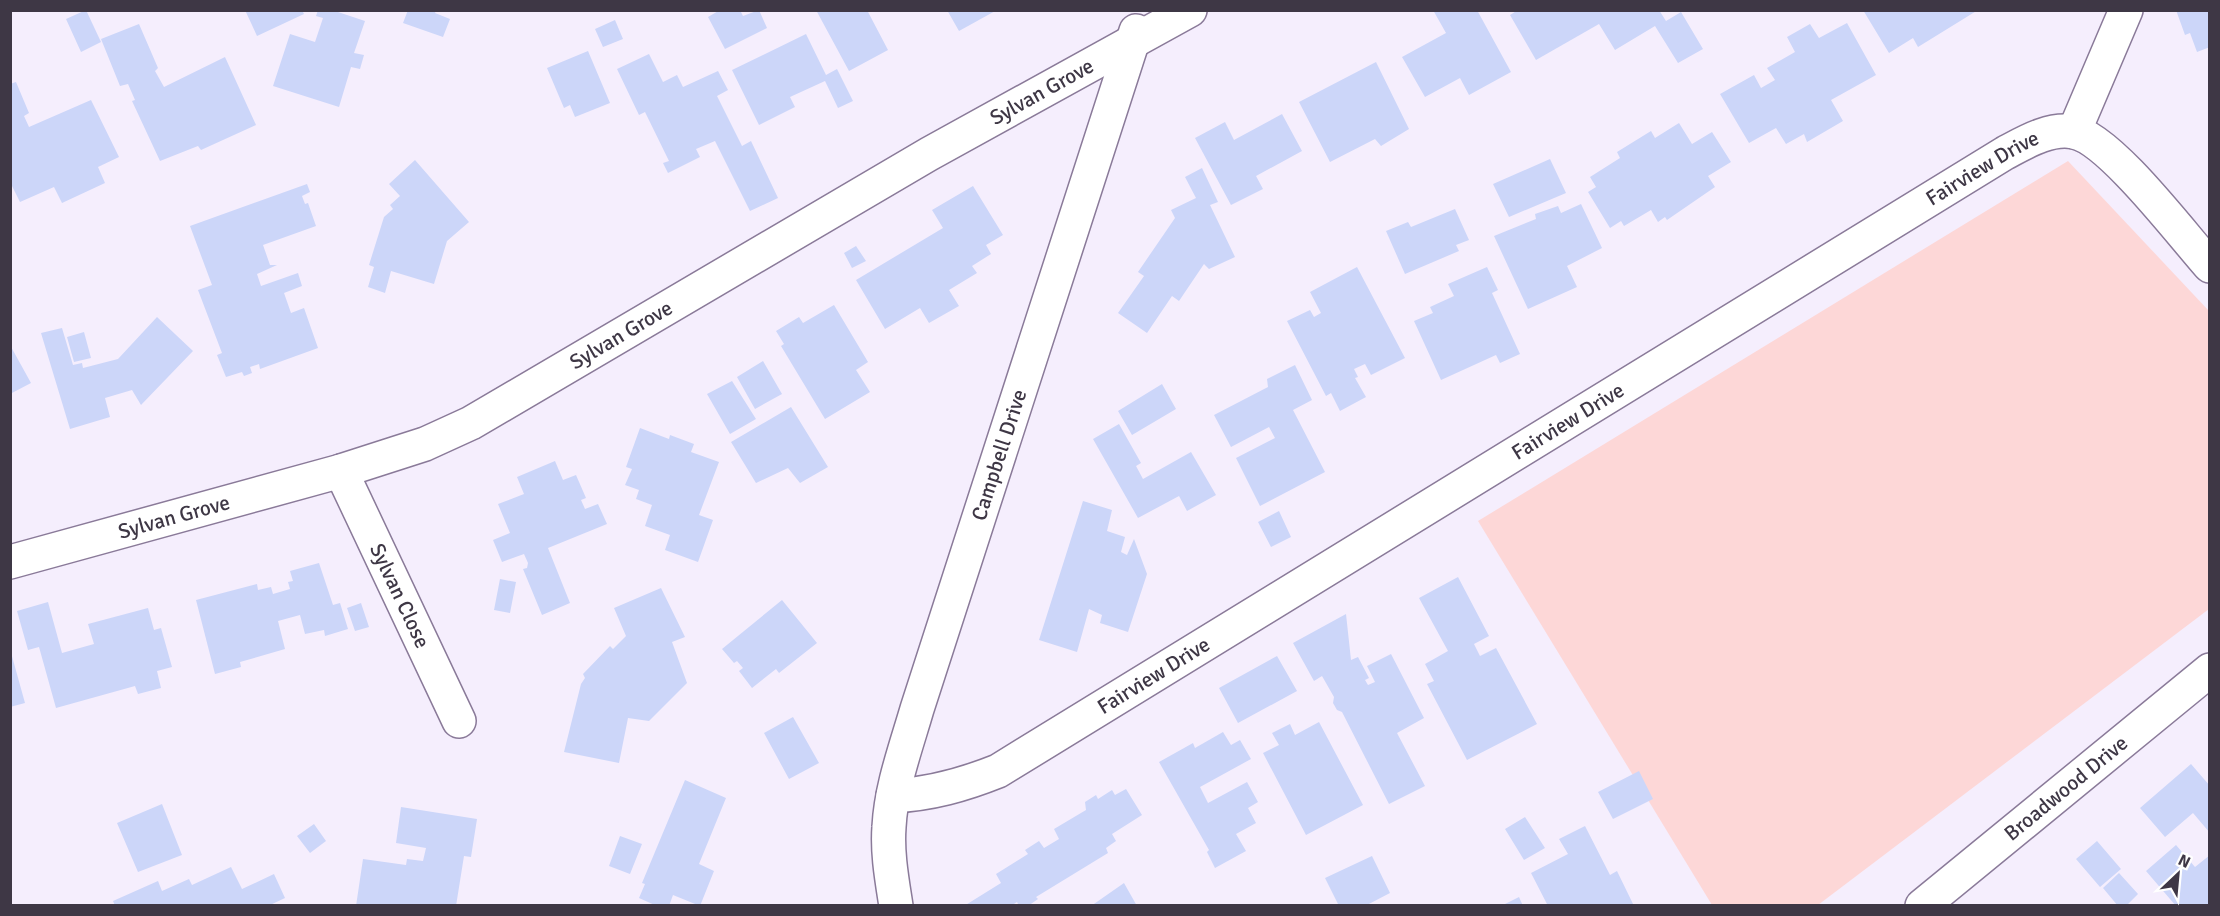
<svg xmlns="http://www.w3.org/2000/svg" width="2220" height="916" font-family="Signika,sans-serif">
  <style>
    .green { fill: #fdd7d7 }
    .building { fill: #ccd6f9 }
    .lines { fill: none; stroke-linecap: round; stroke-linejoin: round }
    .minor-casing { stroke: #8a7a99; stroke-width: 36 }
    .minor { stroke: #fff; stroke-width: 33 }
    .labels { text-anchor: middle; stroke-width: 4.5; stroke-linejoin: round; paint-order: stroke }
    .street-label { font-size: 21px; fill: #3e3745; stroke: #fff }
  </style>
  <rect width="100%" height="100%" fill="#f5eefd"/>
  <path class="green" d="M2068,161L2209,311V609L1818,905H1712L1478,521Z"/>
  <path class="building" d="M86,10L101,42L81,52L66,19Z
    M245,10H302L304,14L257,36Z
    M318,10H332L365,21L354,53L364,55L360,69L351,67L339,107L273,86L290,34L315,42L323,18L316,16Z
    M408,10H436L435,13L450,19L443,37L403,23Z
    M720,10H740L743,16L759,10L767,28L725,49L708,17Z
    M816,10H867L888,50L849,71Z
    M947,10H997L959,31Z
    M1433,10H1477L1511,72L1469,95L1460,78L1425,97L1402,57L1446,33Z
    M1518,10H1659L1666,21L1681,12L1703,49L1678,63L1655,26L1615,50L1599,24L1536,60L1510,15Z
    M1863,10H1978L1918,47L1913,38L1889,53Z
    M2176,10H2210V47L2197,52L2190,33L2185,35Z
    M615,20L623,39L603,47L595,29Z
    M1847,23L1876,75L1831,100L1843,121L1807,142L1804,134L1786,144L1776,128L1749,143L1720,94L1754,75L1761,88L1775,80L1767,68L1795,52L1787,37L1810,24L1819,38Z
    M139,24L158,68L155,71L164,87L225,57L256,125L201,150L198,146L160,161L132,101L135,100L128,84L120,86L101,39Z
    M806,34L826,75L837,69L853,101L838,108L825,81L790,97L795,107L759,125L732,70Z
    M588,51L610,103L575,117L570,105L564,108L547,68Z
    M649,54L663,82L677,75L683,87L718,71L728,90L717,96L742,146L751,141L778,198L750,211L715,141L696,149L700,157L668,173L663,163L669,161L645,112L639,115L617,69Z
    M1376,62L1409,129L1381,146L1375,139L1330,162L1299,102Z
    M16,82L29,113L24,116L29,127L91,100L119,157L98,167L105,183L62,203L54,187L20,202L10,182V84Z
    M1282,114L1302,151L1256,176L1263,189L1231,205L1195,138L1225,122L1234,140Z
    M1679,123L1692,144L1712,132L1731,162L1708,176L1715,187L1667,220L1665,217L1658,222L1651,210L1624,226L1621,221L1610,228L1588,192L1596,187L1590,177L1620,158L1617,152L1651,131L1655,138Z
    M1550,159L1566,193L1509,217L1493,184Z
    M415,160L469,222L447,241L434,284L391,271L385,293L368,287L374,267L369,265L384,217L393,209L390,205L400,196L389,184Z
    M1202,168L1218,202L1210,205L1235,257L1209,269L1204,264L1179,301L1172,296L1147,333L1118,313L1144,276L1138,272L1175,218L1171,210L1196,198L1185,177Z
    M307,184L310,192L302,196L305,204L308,203L316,226L263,245L270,265H277L257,274L261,286L298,273L302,286L284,293L291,313L304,308L318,348L260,369L259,364L250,367L252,373L244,376L242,372L226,377L217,355L222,353L198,290L212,285L190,226Z
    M973,186L1003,235L986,245L991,254L972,266L977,273L949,290L959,306L929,323L920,308L885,329L856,280L943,228L932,210Z
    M1581,204L1602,248L1567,266L1577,287L1528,309L1494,236L1536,219L1535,214L1558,206L1561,213Z
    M1455,209L1469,240L1456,245L1459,251L1405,274L1386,231L1408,222L1411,227Z
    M856,246L866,261L852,268L844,253Z
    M1357,267L1405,358L1371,375L1365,364L1354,369L1358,377L1355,378L1366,397L1340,411L1331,393L1326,396L1287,321L1310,310L1314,317L1321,313L1310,292Z
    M1487,267L1498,290L1492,293L1520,354L1500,363L1496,355L1441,380L1414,321L1433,313L1430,307L1454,296L1448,284Z
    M834,305L868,362L856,370L870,392L825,419L781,346L784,344L776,331L799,317L803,323Z
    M157,317L193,351L141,405L132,390L105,398L110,417L70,429L41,333L62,328L73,365L82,363L83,368L118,359Z
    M84,332L91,358L74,362L67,337Z
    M10,345L31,383L10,394Z
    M763,361L782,394L755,409L737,377Z
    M1295,365L1312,400L1293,410L1325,472L1260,506L1236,458L1275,438L1269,427L1231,447L1214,415L1268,387L1267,379Z
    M732,381L756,419L730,434L707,394Z
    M1162,384L1176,409L1132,435L1118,411Z
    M791,407L828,467L800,483L788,468L756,483L731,442Z
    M1119,424L1141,463L1136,466L1143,479L1191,452L1216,495L1187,511L1179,496L1138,518L1093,439Z
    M640,428L669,439L670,435L694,444L691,452L719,462L699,515L713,520L698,562L665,550L670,535L645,526L652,505L636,499L639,490L625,485L632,469L626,467Z
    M555,461L563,480L576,475L586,498L581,500L585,509L598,504L607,524L548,548L570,603L542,615L523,569L527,568L528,563L524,554L502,562L493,540L510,533L498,504L524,494L517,477Z
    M1083,501L1112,510L1107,531L1125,537L1121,552L1127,555L1134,539L1147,574L1128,632L1100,623L1102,615L1089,609L1077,652L1039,640Z
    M1279,511L1291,537L1271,547L1258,522Z
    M319,563L333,605L340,603L348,629L325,636L324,630L305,634L300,615L278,621L285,649L240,662L241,667L215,674L196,600L257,584L258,590L271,587L273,594L290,589L288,582L293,581L290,571Z
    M1458,577L1489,636L1474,644L1480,656L1496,648L1537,724L1467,760L1427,684L1434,681L1425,664L1448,651L1419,598Z
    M500,579L516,582L510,613L494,610Z
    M661,588L685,637L672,642L687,683L649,721L628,718L619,763L564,752L581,684L585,678L583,674L610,646L613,649L626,636L614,608Z
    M782,600L817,643L779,673L776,669L752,688L739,671L743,668L737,661L734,663L722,649Z
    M48,602L62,653L94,644L88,624L148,608L154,630L161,628L172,667L157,671L161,688L138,694L135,686L56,708L39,647L28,650L17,611Z
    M361,603L369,627L355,631L347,608Z
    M1346,614L1351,660L1358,657L1369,678L1365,680L1368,685L1375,682L1367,666L1391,654L1424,718L1397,733L1425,786L1389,804L1342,712L1337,710L1333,703L1334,697L1322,676L1314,681L1293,643Z
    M10,649L25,703L10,707Z
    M1277,656L1297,691L1238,723L1219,688Z
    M793,717L819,763L789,779L764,733Z
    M1319,722L1363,805L1306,835L1263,753L1279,745L1272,733L1290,724L1295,735Z
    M1223,732L1231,745L1240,740L1251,759L1200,787L1208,803L1247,782L1258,802L1248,808L1256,823L1236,834L1246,851L1215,868L1207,852L1209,850L1159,762L1193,743L1195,748Z
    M2191,764L2210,786V833L2193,813L2165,837L2140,808Z
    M1639,771L1653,799L1613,819L1598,792Z
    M685,780L726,798L699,864L714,871L700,906L673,895L669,906H657L639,898L645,884L642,883Z
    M1126,789L1142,815L1112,834L1116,841L1106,848L1108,853L1036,897L1038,899L1028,906H1019L1017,902L1011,906H964L1001,883L996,874L1028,854L1025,850L1039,841L1044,848L1059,839L1054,829L1086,810L1085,802L1096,795L1098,799L1112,790L1115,795Z
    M162,804L182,855L138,872L117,823Z
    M401,807L477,819L471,857L464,856L456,906H356L363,859L406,865L407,859L423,861L426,848L396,843Z
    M1525,817L1545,848L1524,860L1505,829Z
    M314,824L326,841L310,853L297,836Z
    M1585,826L1610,875L1617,871L1634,906H1548L1531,873L1568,854L1559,839Z
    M620,836L642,844L630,874L609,866Z
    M2097,841L2121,869L2100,887L2076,859Z
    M2176,845L2195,867L2210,855V906H2176L2146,871Z
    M1372,856L1390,893L1365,906H1339L1325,878Z
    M231,867L242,889L274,874L285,898L268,906H115L113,901L158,881L162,891L189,879L192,885Z
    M2119,873L2138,894L2126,906H2118L2103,888Z
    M1124,883L1137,906H1091Z
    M1519,897L1523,906H1501Z"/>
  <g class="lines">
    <defs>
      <g id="minor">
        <path d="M2074,132L2126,10"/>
        <path id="s1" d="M341,471L459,721"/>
        <path id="s2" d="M10,562L341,471L425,444L471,423L929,154L1190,10"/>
        <path id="s3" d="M893,796C931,794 963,785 998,771L2005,153C2024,143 2050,127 2074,132C2110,139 2183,236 2210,266"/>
        <path id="s4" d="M896,906C892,880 887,853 889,827C891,787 906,747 917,709L1136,31"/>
        <path id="s5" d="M1922,906L2210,670"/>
      </g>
    </defs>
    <use href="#minor" class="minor-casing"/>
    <use href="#minor" class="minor"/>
  </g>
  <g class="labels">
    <g class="street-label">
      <text dy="7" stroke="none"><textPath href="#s2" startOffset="1142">Sylvan Grove</textPath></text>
      <text dy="7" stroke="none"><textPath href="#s3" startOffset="1263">Fairview Drive</textPath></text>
      <text dy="7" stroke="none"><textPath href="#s2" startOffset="656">Sylvan Grove</textPath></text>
      <text dy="7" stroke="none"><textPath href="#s3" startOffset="777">Fairview Drive</textPath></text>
      <text dy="7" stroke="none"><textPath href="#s4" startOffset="468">Campbell Drive</textPath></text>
      <text dy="7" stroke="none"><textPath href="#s2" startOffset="170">Sylvan Grove</textPath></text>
      <text dy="7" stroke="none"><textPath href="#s1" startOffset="138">Sylvan Close</textPath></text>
      <text dy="7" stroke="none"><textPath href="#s3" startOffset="291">Fairview Drive</textPath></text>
      <text dy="7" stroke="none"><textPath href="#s5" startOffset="186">Broadwood Drive</textPath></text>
    </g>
  </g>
  <rect width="2220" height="916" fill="none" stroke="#3e3745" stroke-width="24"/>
  <g transform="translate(2178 874) rotate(26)" stroke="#ffffff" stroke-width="4.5" paint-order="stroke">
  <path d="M0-4.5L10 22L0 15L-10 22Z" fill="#3e3745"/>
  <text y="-9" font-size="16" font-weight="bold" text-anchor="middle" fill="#3e3745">N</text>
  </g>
</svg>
